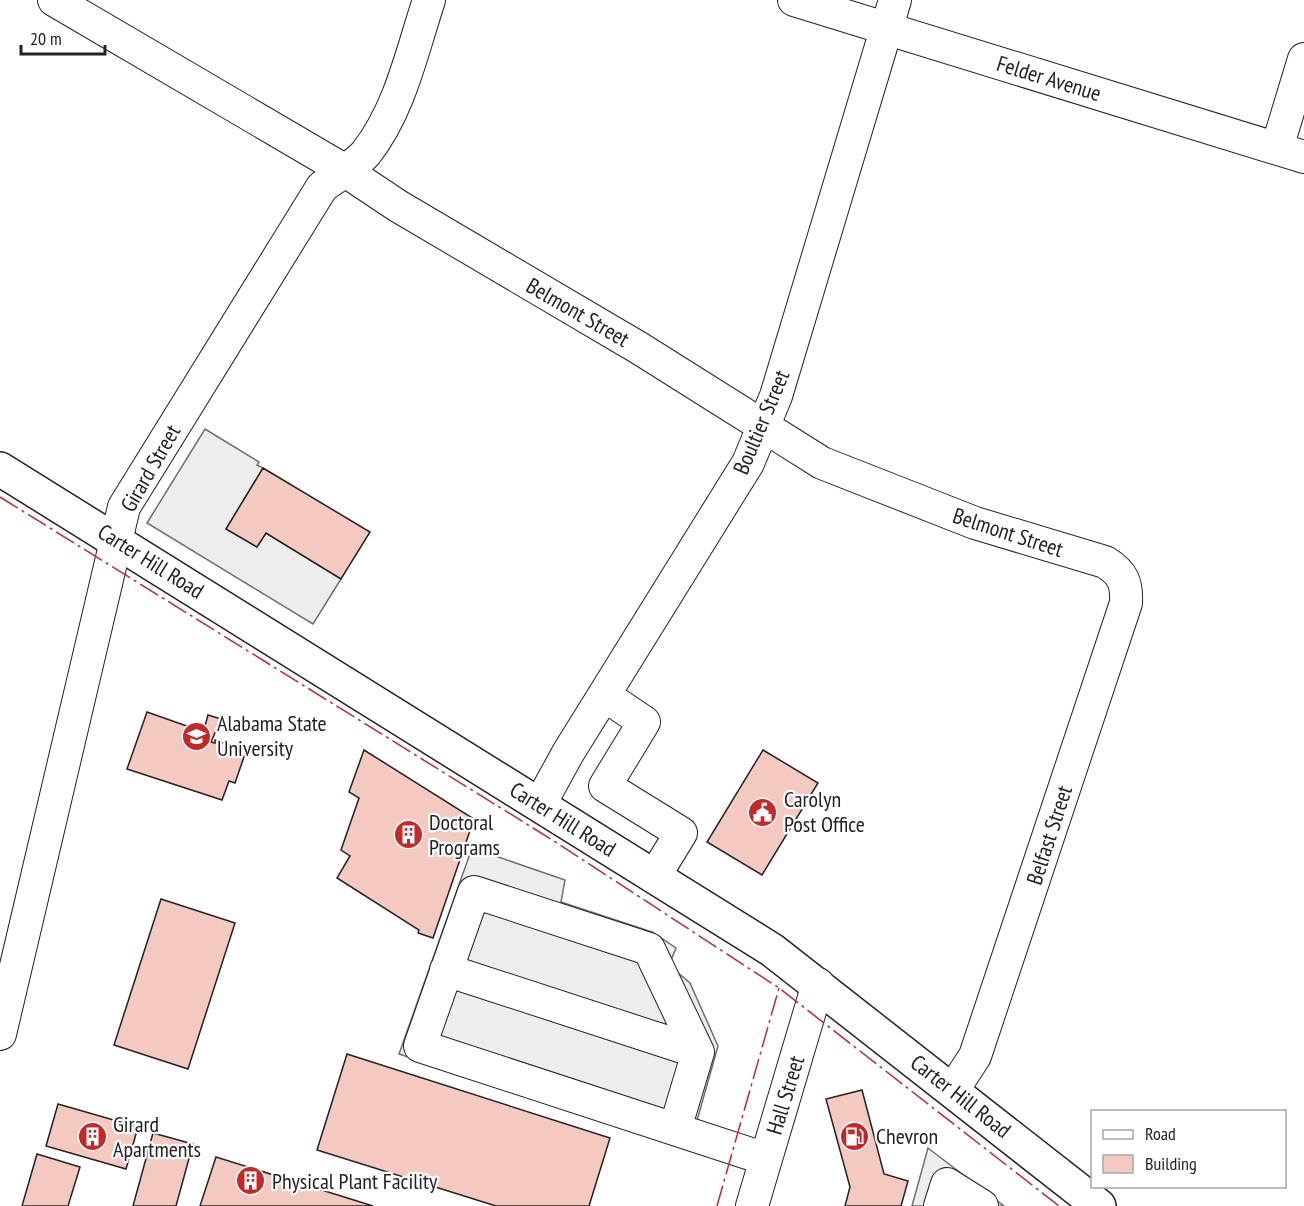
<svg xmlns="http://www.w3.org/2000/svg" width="1304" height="1206" font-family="'PT Sans Narrow',sans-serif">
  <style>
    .parking { fill: #ededed; stroke: #6f6f6f; stroke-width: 1.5 }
    .building { fill: #f3c9c0; stroke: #222; stroke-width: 1.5 }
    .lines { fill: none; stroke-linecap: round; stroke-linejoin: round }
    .minor-casing { stroke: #222; stroke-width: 34 }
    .major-casing { stroke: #222; stroke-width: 36 }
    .minor { stroke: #fff; stroke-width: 32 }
    .major { stroke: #fff; stroke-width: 33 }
    .power { stroke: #c62828; stroke-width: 1.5; stroke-dasharray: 21 4.5 3 4.5; stroke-linecap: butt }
    .labels { text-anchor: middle; stroke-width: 4.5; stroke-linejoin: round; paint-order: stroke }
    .street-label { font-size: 22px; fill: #222; stroke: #fff }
    .poi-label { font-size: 22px; fill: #222; stroke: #fff; text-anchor: start }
  </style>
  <rect width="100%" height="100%" fill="#fff"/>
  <path class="parking" d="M205,429L259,462L257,465L263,468L226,529L257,547L266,533L341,579L313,624L147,523Z
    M472,848L565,880L561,902L652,932L676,948L669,965L690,983L718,1046L689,1149L399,1054Z
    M928,1148L1004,1206H912Z"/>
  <path class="building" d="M263,468L370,532L341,579L266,533L257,547L226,529Z
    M147,712L201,731L200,737H202L208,715L221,719L211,742L215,743V740L246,751L235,783L229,781L222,800L127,769Z
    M364,750L474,819L433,938L418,933L419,930L337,878L350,856L341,850L359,798L349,792Z
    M763,750L818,783L762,875L707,842Z
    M161,899L235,923L188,1069L114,1045Z
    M347,1054L610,1138L589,1206H496L317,1150Z
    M862,1090L884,1174L908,1181L901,1206H845L850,1187L826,1099Z
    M58,1104L138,1127L126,1169L46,1146Z
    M58,1104L138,1127L126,1169L46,1146Z
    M153,1133L193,1144L176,1206H133Z
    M153,1133L193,1144L176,1206H133Z
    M37,1154L80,1167L68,1206H22Z
    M37,1154L80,1167L68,1206H22Z
    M216,1157L373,1206H200Z"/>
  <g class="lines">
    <defs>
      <path id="minor" d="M54,0L344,170L398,206L639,348L822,463L975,523L1105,562C1123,573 1127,583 1126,603L975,1056L953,1090
        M794,0L1304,157
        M1277,148L1304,59
        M604,695L644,722L605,786L681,833L654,877
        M540,804L568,753L748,463L776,396L895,0
        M446,970L698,1052
        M0,1034L124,507L322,187C336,176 355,166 366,153C400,110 412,51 429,0
        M675,1129L698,1052L649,949L474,892L420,1046L766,1159
        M752,1206L818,984
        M940,1206L947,1184L982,1206"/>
      <path id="major" d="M0,469L772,950L1099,1206"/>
    </defs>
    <use href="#minor" class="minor-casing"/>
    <use href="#major" class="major-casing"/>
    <use href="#minor" class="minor"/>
    <use href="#major" class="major"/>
    <path class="power" d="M0,497L554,841L779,988L1059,1206
      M717,1206L779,988"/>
  </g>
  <defs>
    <symbol id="university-disc" viewBox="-11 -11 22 22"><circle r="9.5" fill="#c62828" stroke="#fff"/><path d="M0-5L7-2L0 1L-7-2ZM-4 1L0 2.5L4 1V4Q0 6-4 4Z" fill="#fff"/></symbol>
    <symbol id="civic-disc" viewBox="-11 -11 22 22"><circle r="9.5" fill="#c62828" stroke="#fff"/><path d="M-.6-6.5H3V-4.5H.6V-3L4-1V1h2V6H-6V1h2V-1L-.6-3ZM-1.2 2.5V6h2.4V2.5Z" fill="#fff"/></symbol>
    <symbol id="building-disc" viewBox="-11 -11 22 22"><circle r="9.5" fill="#c62828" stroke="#fff"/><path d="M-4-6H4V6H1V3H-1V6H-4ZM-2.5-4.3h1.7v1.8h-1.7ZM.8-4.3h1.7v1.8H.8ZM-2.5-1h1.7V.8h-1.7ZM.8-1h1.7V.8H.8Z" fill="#fff"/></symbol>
    <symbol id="fuel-disc" viewBox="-11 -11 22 22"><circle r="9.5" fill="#c62828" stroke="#fff"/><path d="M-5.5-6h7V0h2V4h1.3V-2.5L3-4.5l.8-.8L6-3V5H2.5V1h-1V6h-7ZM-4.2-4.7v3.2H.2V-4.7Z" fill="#fff"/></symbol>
  </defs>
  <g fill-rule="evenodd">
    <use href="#university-disc" x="180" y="720" width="33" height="33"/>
    <use href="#civic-disc" x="746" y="796" width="33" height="33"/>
    <use href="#building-disc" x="392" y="818" width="33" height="33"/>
    <use href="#fuel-disc" x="838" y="1120" width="33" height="33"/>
    <use href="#building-disc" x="76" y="1120" width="33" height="33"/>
    <use href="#building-disc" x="234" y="1164" width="33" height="33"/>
  </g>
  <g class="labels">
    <g class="street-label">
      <text transform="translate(1049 78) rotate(17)" y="8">Felder Avenue</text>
      <text transform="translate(578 312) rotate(30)" y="8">Belmont Street</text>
      <text transform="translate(761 422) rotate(-67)" y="8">Boultier Street</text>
      <text transform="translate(150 468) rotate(-60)" y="8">Girard Street</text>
      <text transform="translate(1008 532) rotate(18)" y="8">Belmont Street</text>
      <text transform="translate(151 561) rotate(32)" y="8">Carter Hill Road</text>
      <text transform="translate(563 819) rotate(32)" y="8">Carter Hill Road</text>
      <text transform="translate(1049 835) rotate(-72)" y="8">Belfast Street</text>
      <text transform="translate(785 1095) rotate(-73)" y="8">Hall Street</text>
      <text transform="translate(961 1096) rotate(38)" y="8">Carter Hill Road</text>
    </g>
    <g class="poi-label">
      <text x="217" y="731">Alabama State<tspan x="217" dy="25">University</tspan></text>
      <text x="784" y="807">Carolyn<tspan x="784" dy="25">Post Office</tspan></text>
      <text x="429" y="830">Doctoral<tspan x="429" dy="25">Programs</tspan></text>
      <text x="113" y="1132">Girard<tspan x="113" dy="25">Apartments</tspan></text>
      <text x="876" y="1144">Chevron</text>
      <text x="272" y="1189">Physical Plant Facility</text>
    </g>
  </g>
  <rect x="1091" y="1110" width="195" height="78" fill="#ffffff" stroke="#a7a7a7" stroke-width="1.5"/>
  <rect x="1103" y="1130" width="30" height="9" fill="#ffffff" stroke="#a7a7a7" stroke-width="1.5"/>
  <text x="1145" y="1140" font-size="18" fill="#222222">Road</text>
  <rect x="1103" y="1155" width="30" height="18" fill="#f3c9c0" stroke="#a7a7a7" stroke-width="1.5"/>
  <text x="1145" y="1170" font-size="18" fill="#222222">Building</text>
  <path d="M21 45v9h84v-9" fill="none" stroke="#222222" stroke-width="3"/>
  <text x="30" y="45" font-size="18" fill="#222222" stroke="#ffffff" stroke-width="4.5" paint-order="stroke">20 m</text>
</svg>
